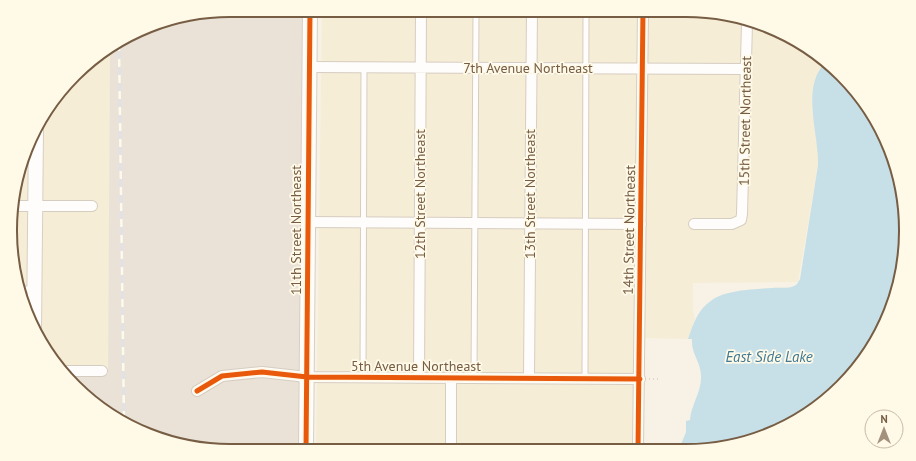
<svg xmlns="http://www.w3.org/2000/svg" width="916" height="461" font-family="'PT Sans',sans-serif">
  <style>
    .residential { fill: #f6edd7 }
    .industrial { fill: #eae2d7 }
    .water { fill: #c7e0e8 }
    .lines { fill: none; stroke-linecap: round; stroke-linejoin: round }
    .lane-casing { stroke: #d6cdc1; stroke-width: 7 }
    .street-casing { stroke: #d6cdc1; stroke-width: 12 }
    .secondary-casing { stroke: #d7cfc2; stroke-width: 16 }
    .path { stroke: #d7d0c7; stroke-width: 1.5; stroke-dasharray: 1 3; stroke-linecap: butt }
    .lane { stroke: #fefdfb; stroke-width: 5 }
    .street { stroke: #fefdfb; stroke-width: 10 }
    .secondary { stroke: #fefdfb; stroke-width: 14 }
    .rail-casing { stroke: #e4e1e3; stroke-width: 4 }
    .rail { stroke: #fff9e7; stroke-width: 2.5; stroke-dasharray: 8; stroke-linecap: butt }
    .cycleway-casing { stroke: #fff9e7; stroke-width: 8 }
    .cycleway { stroke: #e8590c; stroke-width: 5 }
    .labels { text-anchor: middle; stroke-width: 3.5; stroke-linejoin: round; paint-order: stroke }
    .street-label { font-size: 14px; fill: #765d44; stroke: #fff9e7 }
    .water-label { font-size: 15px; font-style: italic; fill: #3f7994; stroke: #fff9e7 }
    .rim { fill: none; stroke: #765d44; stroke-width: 2 }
  </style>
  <rect width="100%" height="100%" fill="#f7f2e5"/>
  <path class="residential" d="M322,10H700L783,33L824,64L812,110L818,147V165L798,282L693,283V312L695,318L688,339L645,338L643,449L316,450Z
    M110,48L108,374H65L33,328L12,260L14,187L40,120L96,56Z"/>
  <path class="industrial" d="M231,10H304L300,450L216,451L133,428L75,387L65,374H108L110,48L159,22Z"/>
  <path class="water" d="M824,64L851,85L894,159L906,245L883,328L860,365L820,406L770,434L715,449H679L686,432V421L690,420C691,404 702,392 701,375C700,360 691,354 692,339H688C693,324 698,309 712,300C725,290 756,289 772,288C779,287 787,289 794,286C797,285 798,282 800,279L818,165C819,135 801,89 824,64Z"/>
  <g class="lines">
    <defs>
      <path id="lane" d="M21,289H33
        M363,377L364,67
        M474,378L476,10
        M585,379L586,10"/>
      <path id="street" d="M309,67L746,69
        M14,206H92
        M308,222L641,224
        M694,224H732L741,220L742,214L747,23
        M64,371H102
        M419,378L421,10
        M529,378L532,10
        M197,391L222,376L262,372L307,377L640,379
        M638,449L643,10
        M451,450V378"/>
      <path id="secondary" d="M34,329L36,131
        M306,450L310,10"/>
    </defs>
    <use href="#lane" class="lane-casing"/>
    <use href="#street" class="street-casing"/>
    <use href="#secondary" class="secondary-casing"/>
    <path class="path" d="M649,379H659"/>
    <use href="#lane" class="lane"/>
    <use href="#street" class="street"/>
    <use href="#secondary" class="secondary"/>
    <defs>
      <path id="rail" d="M119,43L124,422"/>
    </defs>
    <use href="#rail" class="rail-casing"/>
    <use href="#rail" class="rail"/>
    <defs>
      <path id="cycleway" d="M197,391L222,376L262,372L307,377L640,379
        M638,449L643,10
        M306,450L310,10"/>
    </defs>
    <use href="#cycleway" class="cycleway-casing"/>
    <use href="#cycleway" class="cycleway"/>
  </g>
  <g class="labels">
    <g class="street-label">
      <text x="528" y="73">7th Avenue Northeast</text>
      <text transform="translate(745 121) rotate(-89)" y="5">15th Street Northeast</text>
      <text transform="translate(420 194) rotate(-90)" y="5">12th Street Northeast</text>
      <text transform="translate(530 194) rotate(-90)" y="5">13th Street Northeast</text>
      <text transform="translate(296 230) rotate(-90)" y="5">11th Street Northeast</text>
      <text transform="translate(629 230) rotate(-89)" y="5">14th Street Northeast</text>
      <text x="416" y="371">5th Avenue Northeast</text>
    </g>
    <g class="water-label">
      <text x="769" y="362">East Side Lake</text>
    </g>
  </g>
  <path d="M0 0H916V461H0ZM230 17H686A213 213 0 0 1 899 230V231A213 213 0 0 1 686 444H230A213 213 0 0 1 17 231V230A213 213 0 0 1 230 17Z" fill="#fff9e7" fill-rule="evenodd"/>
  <path class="rim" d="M230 17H686A213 213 0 0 1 899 230V231A213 213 0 0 1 686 444H230A213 213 0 0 1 17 231V230A213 213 0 0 1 230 17Z"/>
  <g transform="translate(884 429)"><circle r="19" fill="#fff9e7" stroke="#c8bba6"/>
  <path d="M0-3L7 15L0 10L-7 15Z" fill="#a3917c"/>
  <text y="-6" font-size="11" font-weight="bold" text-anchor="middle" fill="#765d44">N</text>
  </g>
</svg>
